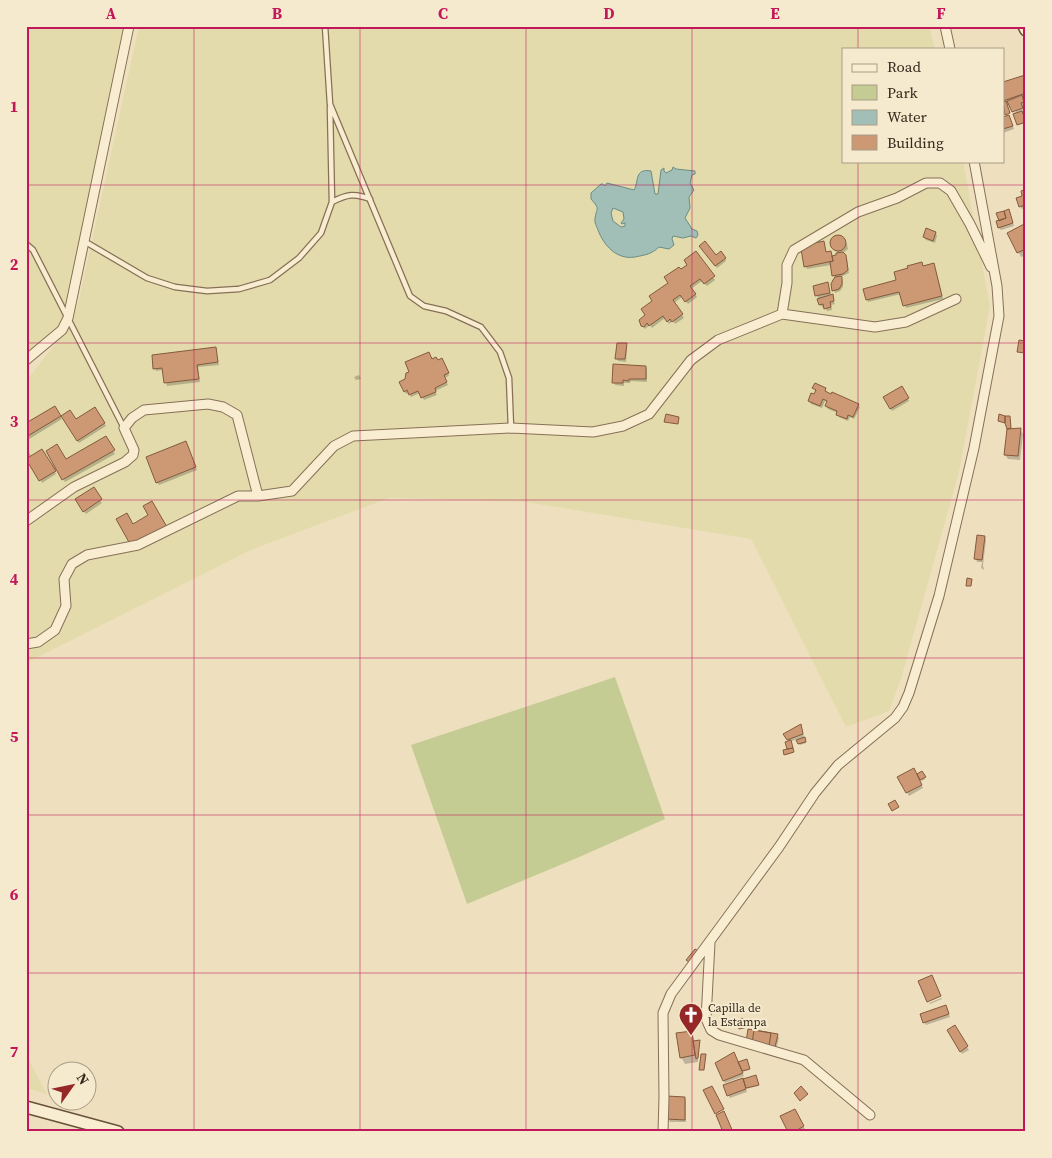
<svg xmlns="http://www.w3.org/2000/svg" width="1052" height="1158" font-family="'Source Serif 4',serif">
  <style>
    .farmland { fill: #e3dbac }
    .green { fill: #c5cc93 }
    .water { fill: #a2bfb7; stroke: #698d84; fill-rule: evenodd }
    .shadow { fill: #0003 }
    .building { fill: #cc9974; stroke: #855a3d }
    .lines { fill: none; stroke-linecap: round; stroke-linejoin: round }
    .service-casing { stroke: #867057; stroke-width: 7 }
    .minor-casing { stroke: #867057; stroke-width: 11 }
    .secondary-casing { stroke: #68513a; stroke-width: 14 }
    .service { stroke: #f9edd1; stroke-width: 4.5 }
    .minor { stroke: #f9edd1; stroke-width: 9 }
    .secondary { stroke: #f9edd1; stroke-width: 11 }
    .grid { fill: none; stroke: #c2185b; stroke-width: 1; stroke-opacity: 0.55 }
    .labels { text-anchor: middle; stroke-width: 4; stroke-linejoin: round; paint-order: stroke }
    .poi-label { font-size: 12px; fill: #35281c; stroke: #f5eace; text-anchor: start }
    .neatline { fill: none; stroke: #c2185b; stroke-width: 2 }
    .grid-label { font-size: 16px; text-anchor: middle; font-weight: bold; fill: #c2185b }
  </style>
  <rect width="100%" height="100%" fill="#eee0be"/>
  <path class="farmland" d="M26,26H134L62,325L26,364Z
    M139,26H929L935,49H843V161H963L990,306L959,472L901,679L889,711L846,727L751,539L526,502L389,498L251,550L26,663V381L71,324L80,295Z
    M26,1055L47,1094L26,1088Z"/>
  <path class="green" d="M615,677L665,819L577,858L467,904L411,745Z"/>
  <path class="water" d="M673,167L676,169L695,171V174L692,175L690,183L694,190L689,197L690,208L685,218L692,229L697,231L698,235L696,238L691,236L683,238L673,236L672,239L674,245L669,249L659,247C652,254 645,255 635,257C617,260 604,246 598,230C597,227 594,222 595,219C596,208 601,210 591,199V193L601,184H603L605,186L607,183L634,190C639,182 634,168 651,171L655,194H658L661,170L664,168V171L666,173L672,170ZM613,208L623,212L624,219L621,223L622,224L625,223V226L621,227L613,221L611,213Z"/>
  <path class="shadow" d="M1026,76V99L1022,100L1024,105L1022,106L1025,123L1018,125L1013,113L1016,112L1015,110L1010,104L1003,109V84Z
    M1003,119L1010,120L1014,129L1003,133Z
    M1026,191V208L1022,209L1020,206Z
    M1009,211L1014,226L1001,230L999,228Z
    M1026,225V255L1021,257L1009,233Z
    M936,233L937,236L935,243L926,240L924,237Z
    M841,237L847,244L848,249L843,253L847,259L849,273L841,277L843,281V287L840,291L835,293L832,284L835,279L831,265L807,269L806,266L826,253L830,252L832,257H838L837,252L832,246V240L833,238Z
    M702,249L716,257L725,258L726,261L717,268Z
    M696,252L715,280L707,286L702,281L691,289L697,297L688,304L682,297L674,303L684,318L675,324L673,321L669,324L665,318L652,328L650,325L645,329L640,322L647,315L653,302L681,271L689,265Z
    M934,264L943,299L906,308L901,294L868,302L867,299L923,267Z
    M827,284L835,304L831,305L832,310L827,311L825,306L822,307L820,304L814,286Z
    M626,345L627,348L626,362L618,361L617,358Z
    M215,348L219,365L198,367L200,382L167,386L163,370L156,371L155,368Z
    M432,360L443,362L449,376L444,378L448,385L435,391L437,395L424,400L420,393L411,397L409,393L406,394L401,383Z
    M646,367L647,370V382L631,381L630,383H624V386L615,385L614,382Z
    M359,375L361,379L356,380L354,377Z
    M901,387L909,401L892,411L884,397Z
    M814,388L825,389L826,393L858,405L860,407L854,419L850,417L848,421L839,417L838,413L828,409L826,406L828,402L825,401L822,408L811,404L809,401L815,396V391Z
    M54,408L62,419L26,441V425Z
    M95,409L106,426L79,443L63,417L76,421Z
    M1010,419L1011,430L1020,429L1023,434L1020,460L1008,459L1005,455L1008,428L1006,423L999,421Z
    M106,438L115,454L65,482L47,451L65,461Z
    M187,445L197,470L159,485L157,482Z
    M26,448L32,457L42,451L56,474L42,483L28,460Z
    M93,489L102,503L86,514L76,500Z
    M985,537L986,540L983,565L984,570L981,568L982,562H977L976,559Z
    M801,726L806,743L800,745L797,739L790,742L793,753L786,755L784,751L788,750L787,742H789L785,734Z
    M922,773L925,779L922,781L919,775L917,776L923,788L909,796L899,777L916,776Z
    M941,998L942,999L930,1004L929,1003Z
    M947,1009L950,1017L926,1025L924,1022Z
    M955,1027L969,1050L962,1054L949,1030Z
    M691,1032L695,1042H699L698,1062L685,1064L681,1057Z
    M777,1035L779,1038L776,1050L749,1044Z
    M746,1060L749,1070L742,1072L744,1076L725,1083L724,1081L738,1064Z
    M755,1077L758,1086L746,1089L747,1092L730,1098L728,1095L742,1080Z
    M685,1098L686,1101V1122H670L668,1119Z
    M795,1110L805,1129L800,1132H789Z"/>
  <path class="building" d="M1025,75L1026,93L1003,101V82Z
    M1022,95L1024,102L1021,103L1023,108L1012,112L1007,101Z
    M1006,101L1010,113L1005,115L1003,102Z
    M1022,111L1026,122L1017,125L1013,114Z
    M1009,115L1013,126L1003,129V117Z
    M1026,189V205L1019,207L1016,198L1022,196L1021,191Z
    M1009,209L1013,223L998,228L996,221L1006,218L1004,211Z
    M1004,211L1006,218L999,221L996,213Z
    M1026,223V249L1017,253L1007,233Z
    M926,228L936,232L933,241L923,237Z
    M830 243a8 8 0 1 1 16 0a8 8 0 1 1-16 0Z
    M705,241L716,255L721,251L726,258L715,266L699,246Z
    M824,241L826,252L831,251L833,261L804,267L801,249L805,245Z
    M696,251L715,276L704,284L700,279L690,286L696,294L685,302L680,295L673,300L683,314L672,322L670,319L667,322L663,316L649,326L647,323L644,327L641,326L639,320L645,315L641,309L652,301L649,296L668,283L664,277L679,267L681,269L687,265L684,260Z
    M843,252L846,255L848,270L843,274L832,276L830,262L833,261L832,256L836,255V253Z
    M922,262L923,266L934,263L942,296L903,306L899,292L866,300L863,289L896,280L894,272L908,268L907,266Z
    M841,276L842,277V284L839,289L832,291L831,284L833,280L835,277Z
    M828,282L830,293L815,296L813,286Z
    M833,294L834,301L830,302L831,307L824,309L823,304L819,305L817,299Z
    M1019,340L1026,341L1025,353L1017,352Z
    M617,343H627L625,359H615Z
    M216,347L218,362L197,365L199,379L164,383L162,368L153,369L152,355Z
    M429,352L432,359L436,357L438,360L442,358L449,373L444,375L447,382L435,388L436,392L421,398L418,391L409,395L407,390L404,392L399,382L405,379L406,373L409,372L405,362Z
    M613,364L646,366V379H629V381L623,380V383H612Z
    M815,383L826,388L825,391L831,394L832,392L859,404L853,417L848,415L847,419L836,415L837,411L825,406L827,401L823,399L820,406L808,401L811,393L814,394L816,390L812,388Z
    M902,386L909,398L890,409L883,397Z
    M55,406L61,416L26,437V423Z
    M95,407L105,423L77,441L61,416L70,410L76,419Z
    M666,414L679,417L678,424L664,422Z
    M999,414L1005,416V423L998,421Z
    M1005,416H1010L1011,428L1007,429L1005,423Z
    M1021,428L1018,456L1004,455L1007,429Z
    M106,436L115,450L62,480L46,451L57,444L66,459Z
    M186,441L196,467L156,483L146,457Z
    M42,449L56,471L39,481L26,459Z
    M94,487L102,499L83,512L75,499Z
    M152,501L167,527L137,543L136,541L130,544L116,519L127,513L133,524L148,515L143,506Z
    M977,535L985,536L982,560L974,559Z
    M967,578L972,579L971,586H966Z
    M801,724L803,734L787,740L783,734Z
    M805,737L806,742L798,744L796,740Z
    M791,740L793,748L787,749L785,742Z
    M793,748L794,752L784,755L783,750Z
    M914,768L922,785L906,793L897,777Z
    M922,771L926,777L920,780L917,774Z
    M895,800L899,807L892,811L888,804Z
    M695,949L700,952L692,964L686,960Z
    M932,975L941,996L927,1002L918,981Z
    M946,1005L949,1014L923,1023L920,1014Z
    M742,1018L748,1027L739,1029L737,1021Z
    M955,1025L968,1046L960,1052L947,1030Z
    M748,1029L778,1034L775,1047L746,1042Z
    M754,1030L771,1033L769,1046L752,1043Z
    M692,1031L695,1055L680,1058L676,1033Z
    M700,1040L698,1058L696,1059L693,1041Z
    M734,1052L743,1073L723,1081L715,1063Z
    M701,1054H706L704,1070H699Z
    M747,1059L750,1069L742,1071L738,1062Z
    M756,1075L759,1085L746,1088L743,1079Z
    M743,1078L746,1089L727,1096L723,1085Z
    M712,1086L724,1109L715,1114L703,1090Z
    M801,1086L808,1094L800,1101L794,1093Z
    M667,1096L685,1097V1120L667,1119Z
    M795,1109L804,1126L794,1132H788L780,1116Z
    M724,1111L733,1132H723L716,1115Z"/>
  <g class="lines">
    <defs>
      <path id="service" d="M325,26L330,104L410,296L424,306L446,311L481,327L500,352L509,378L511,428
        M332,202C347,194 355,193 370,199
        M84,241L147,278L175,287L207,291L239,289L270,280L299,258L321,233L332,202L330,107
        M26,244L33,250L124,428"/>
      <path id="minor" d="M945,26L950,49
        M782,314L787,283V265L794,250L858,212L897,198L926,183H940L951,191L970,224L991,267
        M26,360L62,330L68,318L129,26
        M26,521L74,487L125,462L133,455L134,450L124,428L132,418L144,410L208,404L223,407L237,415L258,496
        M26,644L38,642L55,630L66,606L64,579L72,564L87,555L138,545L238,496H258L292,491L334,446L353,436L511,428L593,432L623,426L649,414L691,360L718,340L782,314L875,327L906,322L956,299
        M710,943L706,1019L711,1030L719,1035L804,1060L870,1115
        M663,1132L664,1097L663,1013L671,994L779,847L815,793L838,765L895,718L903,707L909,693L939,596L974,448L999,316L997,286L974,161"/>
      <path id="secondary" d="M1024,26L1026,30
        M26,1107L118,1132"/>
    </defs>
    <use href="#service" class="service-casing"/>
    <use href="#minor" class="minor-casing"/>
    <use href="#secondary" class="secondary-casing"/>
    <use href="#service" class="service"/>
    <use href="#minor" class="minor"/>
    <use href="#secondary" class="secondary"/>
  </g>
  <path class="grid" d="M194,26V1132M360,26V1132M526,26V1132M692,26V1132M858,26V49M858,161V1132M26,185H1026M26,343H1026M26,500H1026M26,658H1026M26,815H1026M26,973H1026"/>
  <defs>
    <symbol id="church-pin" viewBox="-11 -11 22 30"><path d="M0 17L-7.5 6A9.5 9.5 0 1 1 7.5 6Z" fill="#952727" stroke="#f5eace"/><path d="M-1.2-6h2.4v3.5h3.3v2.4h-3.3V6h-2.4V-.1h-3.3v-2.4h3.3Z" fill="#fff"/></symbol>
  </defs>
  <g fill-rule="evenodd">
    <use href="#church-pin" x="677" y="1001" width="28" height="38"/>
  </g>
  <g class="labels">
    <g class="poi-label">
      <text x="708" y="1012">Capilla de<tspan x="708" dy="14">la Estampa</tspan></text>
    </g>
  </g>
  <rect width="1052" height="1158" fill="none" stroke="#f5eace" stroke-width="55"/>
  <rect x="842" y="48" width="162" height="115" fill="#f5eace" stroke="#a89c87"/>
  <rect x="852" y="64" width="25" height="8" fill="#f9edd1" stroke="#a89c87"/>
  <text x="887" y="72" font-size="15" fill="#35281c">Road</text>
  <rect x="852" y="85" width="25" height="15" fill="#c5cc93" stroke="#a89c87"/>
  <text x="887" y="98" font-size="15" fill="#35281c">Park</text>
  <rect x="852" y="110" width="25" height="15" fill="#a2bfb7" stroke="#a89c87"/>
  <text x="887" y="122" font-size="15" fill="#35281c">Water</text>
  <rect x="852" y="135" width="25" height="15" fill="#cc9974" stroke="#a89c87"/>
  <text x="887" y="148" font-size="15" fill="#35281c">Building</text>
  <g transform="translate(72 1086) rotate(57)"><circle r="24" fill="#f5eace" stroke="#a89c87"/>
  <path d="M0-4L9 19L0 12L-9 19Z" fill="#952727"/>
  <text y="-8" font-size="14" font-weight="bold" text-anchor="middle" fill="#35281c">N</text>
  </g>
  <rect x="28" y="28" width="996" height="1102" class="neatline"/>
  <g class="grid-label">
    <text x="111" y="19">A</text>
    <text x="277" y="19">B</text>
    <text x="443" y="19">C</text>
    <text x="609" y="19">D</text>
    <text x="775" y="19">E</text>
    <text x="941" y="19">F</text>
    <text x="14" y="112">1</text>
    <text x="14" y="270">2</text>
    <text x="14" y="427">3</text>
    <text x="14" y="585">4</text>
    <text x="14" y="742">5</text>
    <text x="14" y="900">6</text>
    <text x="14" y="1057">7</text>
  </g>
</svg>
